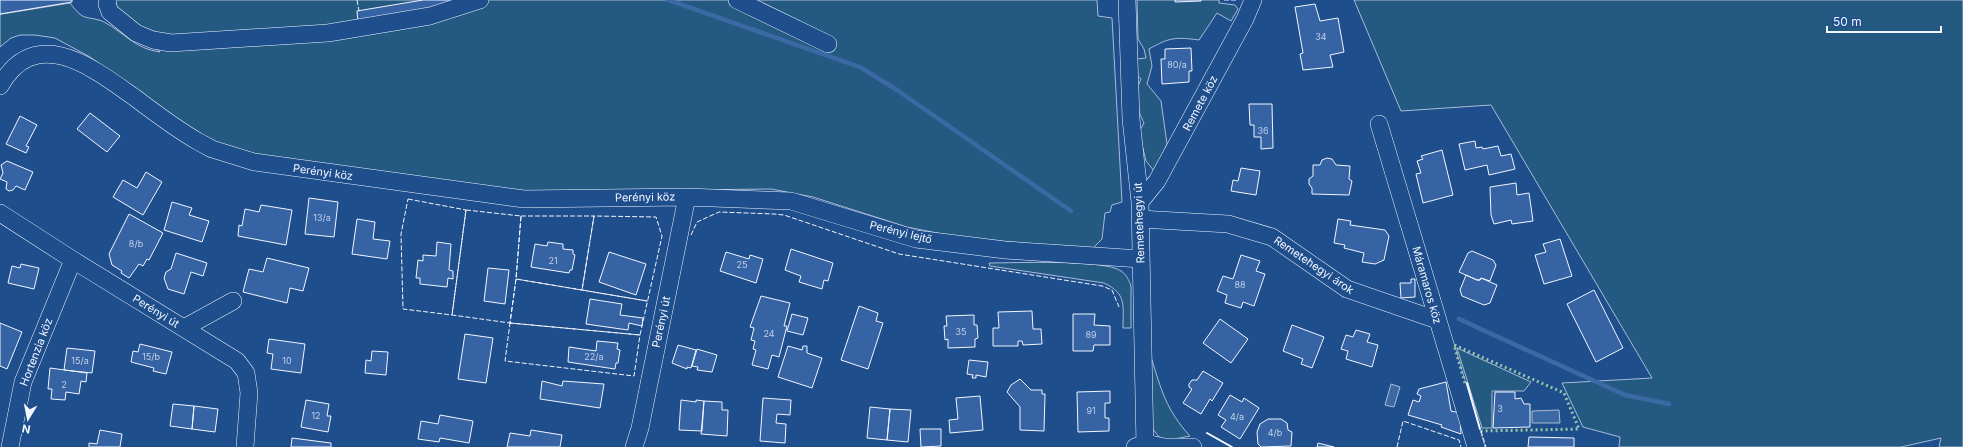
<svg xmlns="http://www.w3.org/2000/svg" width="1963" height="447" font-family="Inter,sans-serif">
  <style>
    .green { fill: #245a82; stroke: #a8bbd7 }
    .water { fill: #3b69a3; stroke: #a8bbd7 }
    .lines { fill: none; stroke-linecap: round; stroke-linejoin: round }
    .stream { stroke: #3b69a3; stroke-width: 4.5 }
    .building { fill: #3563a3; stroke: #f2f6ff }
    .minor-casing { stroke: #f2f6ff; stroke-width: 18 }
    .minor { stroke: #1f4e8c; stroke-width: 17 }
    .hedge { stroke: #97c8a6; stroke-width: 3; stroke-dasharray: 2 3; stroke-linecap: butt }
    .fence { stroke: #f2f6ff; stroke-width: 1; stroke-dasharray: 5 2; stroke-linecap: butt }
    .wall { stroke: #f2f6ff; stroke-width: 2 }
    .labels { text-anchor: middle; stroke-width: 3; stroke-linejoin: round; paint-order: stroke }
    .number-label { font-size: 9px; fill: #c3d1e8 }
    .street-label { font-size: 11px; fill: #f2f6ff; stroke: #1f4e8c }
  </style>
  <rect width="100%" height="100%" fill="#1f4e8c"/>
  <path class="green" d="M115,0H1097L1098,16L1112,18L1122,202L1112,205L1110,212L1105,213L1102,239L1091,250L957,237L907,227L813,197L771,189L519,192L246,154L210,142L90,57L55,38L35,35H20L11,38L0,47V15L2,14L70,3C73,7 77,12 81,15C86,19 97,18 104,22C125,33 135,49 160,52L120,17Z
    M1137,0H1219V3L1235,5L1238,9L1231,21L1217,13L1199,40C1176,37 1170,37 1149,49L1152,66L1147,84L1161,101L1167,144L1155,172L1146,161L1139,132L1144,123C1137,110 1134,93 1141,79L1136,75V59L1146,58L1144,49L1138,39Z
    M1354,0H1963V447H1939L1941,438L1901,447H1619L1620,437L1583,427L1562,383L1652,378L1491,105L1401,111Z
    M989,263C1013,263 1105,259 1121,271C1126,274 1129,280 1131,286V328H1123C1123,305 1127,294 1104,283L990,266Z
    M1457,348L1531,382L1524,391H1492V428H1482Z
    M1151,357C1161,389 1166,410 1190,436L1169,440L1160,438L1152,428Z"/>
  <path class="water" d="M1391,384L1400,387L1394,407L1385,405Z
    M1559,410L1560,423H1532V411Z"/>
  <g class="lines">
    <path class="stream" d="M668,0L860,67L897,90L1071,211
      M1459,319L1625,395L1669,404"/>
  </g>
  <path class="building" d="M0,0H72V2L0,14Z
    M423,0H470L358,24L357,11Z
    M1175,0H1201V1L1175,2Z
    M1315,4L1320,21L1338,18L1344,52L1330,55L1333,67L1303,70L1300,54L1303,53L1295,7Z
    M1191,48L1192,71H1189V82L1162,84L1161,59H1165V49Z
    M1249,104H1272L1273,148L1261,149V137H1254V125H1250Z
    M90,113L120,136L107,152L77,129Z
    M20,116L37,125L26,146L29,147L26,153L6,144Z
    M1475,141L1476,148L1482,147L1483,149L1498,146L1501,156L1511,154L1515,169L1489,175L1487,165L1465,170L1459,144Z
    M1442,150L1453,195L1423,203L1416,174L1421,173L1417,161L1423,159L1421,156Z
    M1327,158L1332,159L1336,165L1350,166L1349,179L1352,181L1349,195L1312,194V188L1309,184V179L1313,176V165H1320L1322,160Z
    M7,161L33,172L25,190L16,186L13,190L9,191L6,189L7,182L0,179L3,173L1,165Z
    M1241,168L1260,171L1256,195L1231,191L1233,180L1238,181Z
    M146,172L162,182L143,215L113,197L123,180L137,188Z
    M1516,183L1517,195L1529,193L1533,221L1512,224L1511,220L1494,224L1491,215L1490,187Z
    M309,198L338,202L334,237L305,234Z
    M172,202L192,208L189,215L209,221L202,242L164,230Z
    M261,205L292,210L286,245L238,236L239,225L242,226L245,209L259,212Z
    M129,214L163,233L149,260L147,259L143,266L139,264L129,278L121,273L122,271L112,265L109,254Z
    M357,219L375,222L373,239L390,241L387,259L352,254Z
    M1338,219L1351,221L1350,225L1385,230L1389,236L1384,260L1375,264L1362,262L1364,253L1344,248L1345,245L1334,243Z
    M1560,239L1572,276L1544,284L1535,255L1546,252L1543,244Z
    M437,242L451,244L449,270L453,271V279L448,278L447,287L420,284V278H416L418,260L423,261V255L436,256Z
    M548,242L563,244V249L573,250V254L575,255L572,270H570L569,273L531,267L535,244L547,246Z
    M791,249L833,263L828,281L824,280L822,289L799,282L801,276L785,270Z
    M1472,251L1493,260L1496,265L1490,281L1481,278L1480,280H1477L1459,272L1468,253Z
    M609,252L646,264L636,295L599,282Z
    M726,252L749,259L750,255L763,259L756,283L720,271Z
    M176,253L207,263L203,276L191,272L184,294L168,289L164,278L166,272L171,269Z
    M1241,255L1260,261L1256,271L1265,274L1254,306L1243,302L1241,308L1225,303L1227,295L1217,291L1223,276L1233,279Z
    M267,258L309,268L303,291L290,288L287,303L243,292L249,269L263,272Z
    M21,264L39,268L34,289L8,283L12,266L20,268Z
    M488,268L509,270L505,304L484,301Z
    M1466,275L1477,280H1480L1481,278L1497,285L1490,303L1484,305L1462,296L1460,290Z
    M1411,279H1415V297L1401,298L1400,283H1411Z
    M1594,290L1623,348L1596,362L1567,304Z
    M761,296L790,303L784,326H787L779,357L772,355L768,369L752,365L756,350L753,349L755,341L751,340L754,328L750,327Z
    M590,299L622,304L620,315L643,318L642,326L629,323L628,330L586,324Z
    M859,306L878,313L876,321L883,323L868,369L841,360Z
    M1032,311L1033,329H1041L1042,344L1023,345L1022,341H1018V346H993V328H999L998,312Z
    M792,314L808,318L803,335L787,331Z
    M1073,314H1095L1094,325L1110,326V345H1094L1093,351H1073Z
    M974,315V325H977L978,338L975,339V347L948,348V339L945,340L944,326H947L946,316Z
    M1220,319L1248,339L1231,363L1203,343Z
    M0,323L22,332L7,369L0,366Z
    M1292,325L1324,337L1312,368L1301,364L1303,359L1283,351Z
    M1356,330L1370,334L1367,342L1378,345L1372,367L1346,359L1348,351L1341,349L1346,335L1353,337Z
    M465,334L493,338L486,383L458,379Z
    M269,339L305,344L301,373L271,369L273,354L267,353Z
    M597,341L618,343L617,349L620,350L618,363H616L615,369L568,362L569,347L596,351Z
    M140,344L172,352L166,374L153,371L154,368L131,362L133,351L138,352Z
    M678,345L696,350L691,368L687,367V369L672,363Z
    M788,346L802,350L803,346H807V353L822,358L812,388L778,377Z
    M67,348L95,351L92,373L64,370Z
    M697,349L717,355L712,372L697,370L698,367L692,366Z
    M372,351L388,352L386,375L365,373L366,360L371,361Z
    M969,360L988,362L986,377L976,375V378H972L973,375L967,374Z
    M50,368L87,373L86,382L81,381L79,394L66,392L65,400L51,399L52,389H48Z
    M1203,371L1223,383L1212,401L1210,399L1201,414L1183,403L1192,389L1189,387V384L1192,380H1197Z
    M1020,379L1031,390H1042V394H1045L1044,431L1020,430V407L1007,392L1011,385Z
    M542,381L562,386L563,381L604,384L600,408L540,399Z
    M1446,382L1451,411L1460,413L1461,434L1441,427L1442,425L1408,415L1413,400L1419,402L1421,396L1417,394L1419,389Z
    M1110,391V403H1105V418H1109V431L1078,432L1077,392Z
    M1495,392H1515V399L1521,398L1524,404H1530V427L1493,428Z
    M1230,395L1242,402L1244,398L1259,408L1240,439L1221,427L1226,420L1218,415Z
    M980,396L983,430L950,433L949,420L958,419L956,398Z
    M763,398L791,400L790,415L777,414L776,423L786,424L785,443L760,441Z
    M306,400L329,404L327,416H331L328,432L301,427Z
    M681,400L696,402V400L704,401L702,431L679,430Z
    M704,401L722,402V410H728L727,436L701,434Z
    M173,404L194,406L192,429L170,426Z
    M194,406L218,409L215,432L192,429Z
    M870,407L890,409L887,440L867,438Z
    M890,409L911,410L908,442L887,440Z
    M440,415L473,421L469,443L440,438L439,442L418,439L421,421L438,424Z
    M1268,419H1281L1287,423L1288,430L1292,432L1291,446L1261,447L1258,444L1257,432L1260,424Z
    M920,429H941V446L921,447Z
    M100,430L122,434L120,447H89V443L97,444Z
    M531,430L562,435L560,447H507L510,433L530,436Z
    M1529,437L1574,438V447H1528Z
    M292,438L331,443V447H291Z
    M1318,443L1334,447H1317Z"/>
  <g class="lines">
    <defs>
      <path id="minor" d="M108,0L107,4L110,12L136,33L153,40L171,43L328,33L430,16L480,0
        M737,0L828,44
        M1127,0L1131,119L1140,202L1145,447
        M0,86C36,23 93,68 134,97C155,113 176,129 199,142L212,149L254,162L524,199L687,197L791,201L916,239L1005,250L1141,259
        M1379,124L1476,447
        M1140,202L1157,181L1245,19L1253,0
        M0,213L73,260L237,361L246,373L249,393L245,447
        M1140,219L1228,224L1272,237L1347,289L1437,320
        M184,328L233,301
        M10,447L23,382L73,260
        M634,447L640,428L687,197
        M1135,447L1146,443L1164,447H1193"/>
    </defs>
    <use href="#minor" class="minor-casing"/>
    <use href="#minor" class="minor"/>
    <path class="hedge" d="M1465,383L1454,345L1564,393L1579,429L1481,431"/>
    <path class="fence" d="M357,0L359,11
      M1224,0H1236
      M408,199L466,210L452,315L403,309L401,234Z
      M466,210L521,216L516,279L510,323L452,315Z
      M521,216H594L582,290L516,279Z
      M691,235L697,222L719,212L774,214L784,215L899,254L1102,286L1112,290L1119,307
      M647,301L516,279L510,323L640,335L662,236L656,217L594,216L582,290L647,301
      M510,323L640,335L634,376L505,361Z
      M1481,431L1486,447
      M1397,447L1403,421L1459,440L1461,447"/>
    <path class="wall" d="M1467,383L1480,429
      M1207,433L1232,447"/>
  </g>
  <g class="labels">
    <g class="number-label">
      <text x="1321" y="40">34</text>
      <text x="1177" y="68">80/a</text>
      <text x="1263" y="134">36</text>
      <text x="322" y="221">13/a</text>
      <text x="136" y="247">8/b</text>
      <text x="553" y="264">21</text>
      <text x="742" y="268">25</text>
      <text x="1240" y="288">88</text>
      <text x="961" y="335">35</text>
      <text x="769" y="337">24</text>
      <text x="1091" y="338">89</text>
      <text x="151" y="360">15/b</text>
      <text x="594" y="360">22/a</text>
      <text x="80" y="364">15/a</text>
      <text x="287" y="364">10</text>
      <text x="64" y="388">2</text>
      <text x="1500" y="412">3</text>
      <text x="1091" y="414">91</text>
      <text x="316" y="419">12</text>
      <text x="1237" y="420">4/a</text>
      <text x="1275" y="436">4/b</text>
    </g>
    <g class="street-label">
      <text transform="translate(1200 103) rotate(-62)" y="4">Remete köz</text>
      <text transform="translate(323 172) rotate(8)" y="4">Perényi köz</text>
      <text transform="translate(645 197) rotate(-1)" y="4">Perényi köz</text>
      <text transform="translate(1139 223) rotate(-92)" y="4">Remetehegyi út</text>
      <text transform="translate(901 232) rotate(14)" y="4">Perényi lejtő</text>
      <text transform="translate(1314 265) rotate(34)" y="4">Remetehegyi árok</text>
      <text transform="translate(1427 285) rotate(74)" y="4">Máramaros köz</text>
      <text transform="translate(156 311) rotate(32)" y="4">Perényi út</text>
      <text transform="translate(661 322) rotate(-78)" y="4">Perényi út</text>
      <text transform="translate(36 352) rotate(-69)" y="4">Hortenzia köz</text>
    </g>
  </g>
  <g transform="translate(28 419) rotate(190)" stroke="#1f4e8c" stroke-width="3" paint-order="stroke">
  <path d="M0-3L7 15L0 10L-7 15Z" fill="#f2f6ff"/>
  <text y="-6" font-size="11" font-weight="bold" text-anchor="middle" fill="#f2f6ff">N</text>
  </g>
  <path d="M1827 26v6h114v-6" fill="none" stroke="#f2f6ff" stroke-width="2"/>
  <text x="1833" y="26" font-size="12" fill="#f2f6ff" stroke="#1f4e8c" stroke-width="3" paint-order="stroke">50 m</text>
</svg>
